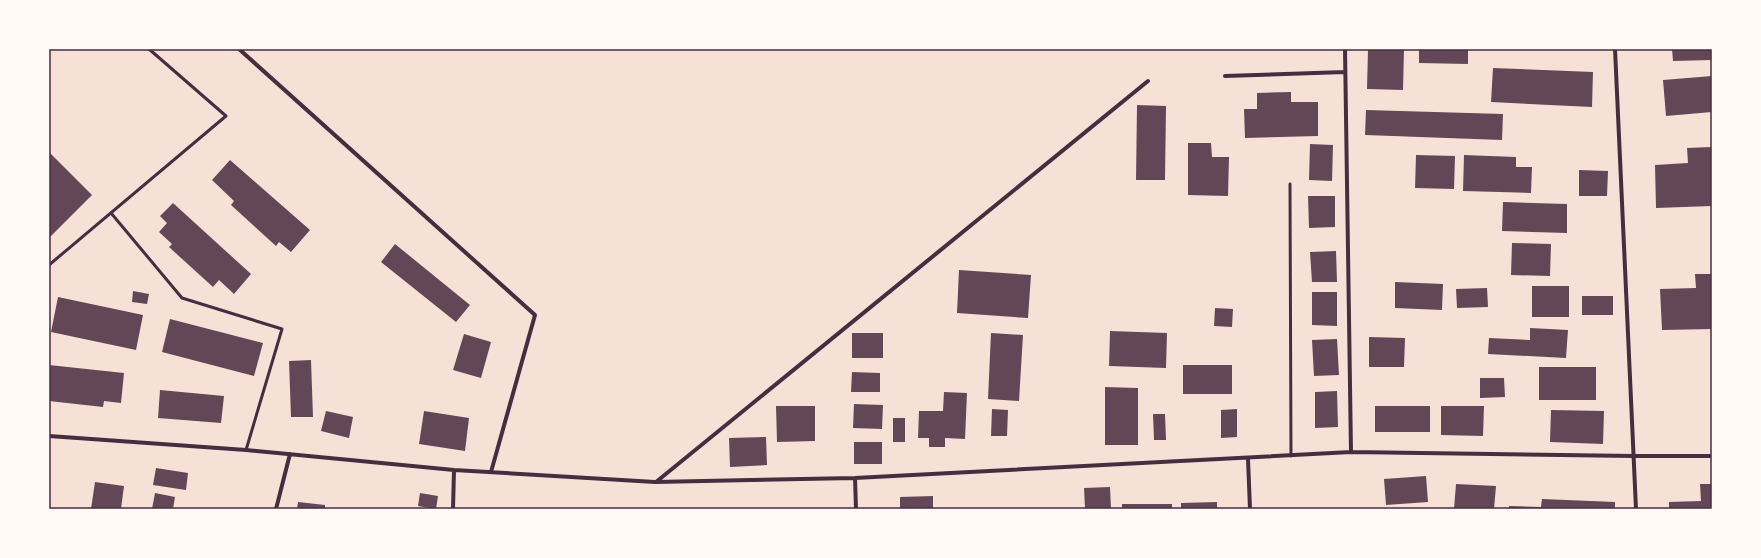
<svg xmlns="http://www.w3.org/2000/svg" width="1761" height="558" font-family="Inter,sans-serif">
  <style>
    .building { fill: #644757 }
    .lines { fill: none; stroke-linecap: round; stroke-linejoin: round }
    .service { stroke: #4a2c40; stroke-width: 3 }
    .minor { stroke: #4a2c40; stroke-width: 4 }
    .neatline { fill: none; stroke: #4a2c40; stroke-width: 1.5 }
  </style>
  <rect width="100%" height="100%" fill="#f7e1d7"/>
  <path class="building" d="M1368,49H1404L1403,90L1367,89Z
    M1419,49H1468V64L1419,63Z
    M1672,49H1712V60L1673,61Z
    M1493,68L1593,72L1592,107L1491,102Z
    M1712,76V112L1666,116L1663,80Z
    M1291,92V102H1318V136L1245,138L1244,109H1257V93Z
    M1137,105L1166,106L1165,180H1136Z
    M1366,110L1503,114L1502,140L1365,135Z
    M1188,143H1211L1212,157H1229L1228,196L1188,195Z
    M1310,144L1333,145L1332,181L1309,180Z
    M1712,147V206L1656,208L1655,165L1688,163L1687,148Z
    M49,152L92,195L49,238Z
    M1416,155L1455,156L1454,189L1415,188Z
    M1464,155L1516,157V167H1532L1531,193L1463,191Z
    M230,160L310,230L291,252L279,242L276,246L231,205L234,201L212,180Z
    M1579,170L1608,171L1607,196H1579Z
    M1308,196H1335V227L1309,228Z
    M1503,202L1567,204V233L1502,231Z
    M173,203L251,274L234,294L219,280L213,287L169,247L172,244L159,232L167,223L160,216Z
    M1512,243L1551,244L1550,276L1511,275Z
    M395,244L470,305L456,322L381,262Z
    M1336,251L1337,282H1312L1310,252Z
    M959,270L1031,275L1028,318L957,313Z
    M1695,274H1712V329L1662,330L1660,289L1696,288Z
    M1395,282L1443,284L1442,310L1395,308Z
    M1532,286H1569V317H1532Z
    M1487,288L1488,307L1457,308L1456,289Z
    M133,291L149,294L147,304L132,302Z
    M1312,292H1337V326L1312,325Z
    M1582,296H1613V315H1582Z
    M58,297L143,315L136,350L51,332Z
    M1215,308L1233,309L1232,327L1214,326Z
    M170,319L263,343L254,376L162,352Z
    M1530,328L1568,330L1566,358L1488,354L1489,338L1530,340Z
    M1110,331L1167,333L1166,368L1109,366Z
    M852,333H883V358H852Z
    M991,333L1023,335L1019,401L988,399Z
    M464,334L491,342L481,378L453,370Z
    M1369,337L1405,338L1404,367H1369Z
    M1337,339L1339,375L1314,376L1312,340Z
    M311,360L313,417H291L289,361Z
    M49,365L124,373L121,403L104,401L103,407L49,401Z
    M1183,365H1232V394H1183Z
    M1539,367H1596V400H1539Z
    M852,372L880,373V392H851Z
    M1480,378H1504L1505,397L1480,398Z
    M1105,387L1138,388V445H1105Z
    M160,390L224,396L221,423L158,418Z
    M1337,391L1338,427L1315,428V392Z
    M944,392L967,393L965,439L945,438V447H929V438H918L919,411H943Z
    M854,404L883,405L882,429L853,428Z
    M776,406H815V441L777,442Z
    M1375,406H1430V432H1375Z
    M1441,406H1484L1483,436L1441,435Z
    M992,409L1008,410L1007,436H991Z
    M1237,409V437L1221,438V410Z
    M1551,410L1604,411L1603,444L1550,442Z
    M326,411L353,417L349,438L321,431Z
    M424,411L469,418L465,451L419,444Z
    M1153,414H1165L1166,440H1154Z
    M893,418H905V442H893Z
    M766,437L767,465L730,467L729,438Z
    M854,442H882V464H854Z
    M156,468L188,473L186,490L153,485Z
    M1426,476L1428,502L1386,505L1384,479Z
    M95,482L124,486L121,509H91Z
    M1456,484L1496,486L1494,509H1454Z
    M1700,484H1712V509H1669V502L1701,501Z
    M1110,487L1111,509H1078V508H1085L1084,488Z
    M155,493L175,497L173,509H152Z
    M420,493L438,496L436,509L418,506Z
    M933,496V509H900V497Z
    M1542,499L1615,502V509H1509V506L1541,507Z
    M298,502L325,505V509H297Z
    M1217,502V509H1181V503Z
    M1122,504H1172V509H1122Z"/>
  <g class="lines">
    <path class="service" d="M1290,184L1291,456
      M111,213L182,298L282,329L246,450
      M49,265L226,116L149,49"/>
    <path class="minor" d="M239,49L535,315L491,472
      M1345,49L1351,452
      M1615,49L1636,509
      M1225,76L1345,72
      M49,436L246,450L454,470L655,482L855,478L1351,452L1634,456H1712
      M1248,459L1250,509
      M855,478L856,509
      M656,482L1148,81
      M276,509L290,454
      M453,509L454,470"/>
  </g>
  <rect width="1761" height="558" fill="none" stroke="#fffaf5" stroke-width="100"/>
  <rect x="50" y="50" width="1661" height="458" class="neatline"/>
</svg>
